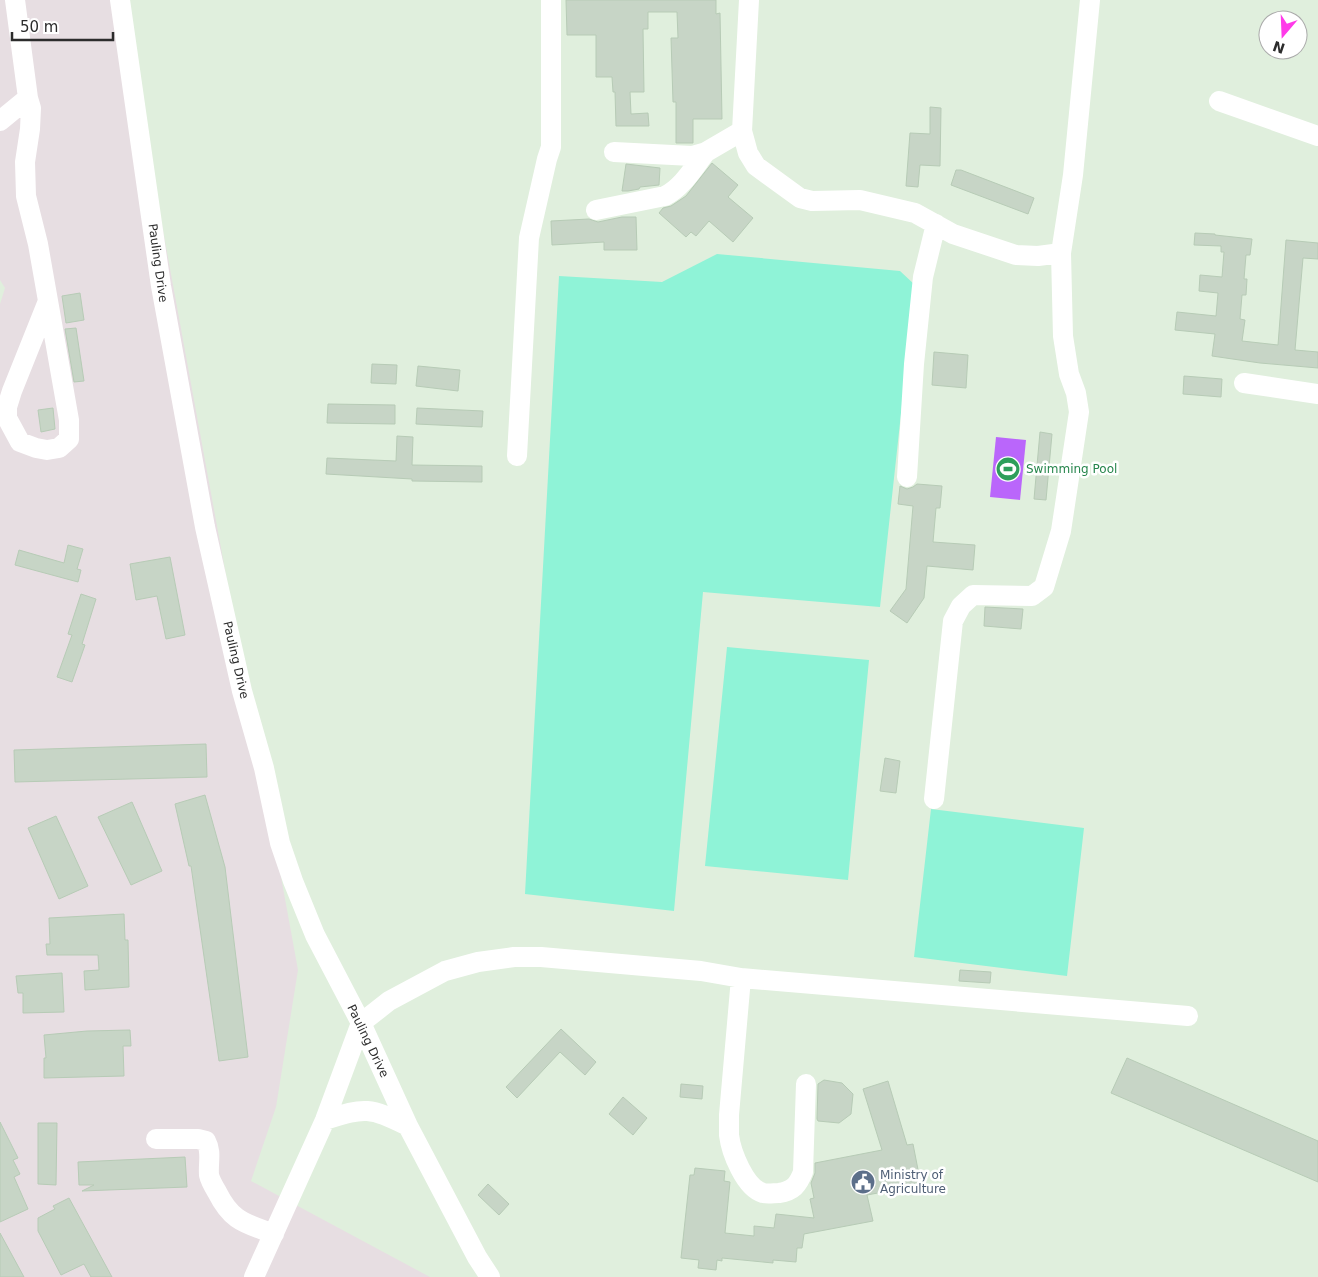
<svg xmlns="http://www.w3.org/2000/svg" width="1318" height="1277" font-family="'DejaVu Sans',sans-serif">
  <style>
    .industrial { fill: #e7dee2 }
    .pitch { fill: #8ff3d7 }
    .water { fill: #ba66fb }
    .building { fill: #c7d5c6; stroke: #b7cbb6 }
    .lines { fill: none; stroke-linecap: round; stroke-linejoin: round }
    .minor { stroke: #fff; stroke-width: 20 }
    .labels { text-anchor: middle; stroke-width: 5; stroke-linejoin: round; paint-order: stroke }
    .street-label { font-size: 12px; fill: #2c2c2c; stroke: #fff }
    .leisure-label { font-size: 12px; fill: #27864d; stroke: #fff; text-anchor: start }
    .service-label { font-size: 12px; fill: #4e5e75; stroke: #fff; text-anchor: start }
  </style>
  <rect width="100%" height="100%" fill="#e0efdd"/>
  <path class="industrial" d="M0,0H121L298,970L276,1107L251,1181L430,1277H0V304L5,288L0,280Z"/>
  <path class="pitch" d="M717,254L900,271L915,285L880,607L703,592L674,911L525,894L559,276L662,282Z
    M727,647L869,660L848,880L705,866Z
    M931,809L1084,828L1067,976L914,957Z"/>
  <path class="water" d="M996,437L1026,440L1020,500L990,497Z"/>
  <path class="building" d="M566,0H716V14L720,13L722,119H693V143H676V102H673L671,38H678L677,12H648V29H643L644,92H630L631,114L648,113L649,126H616L615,92H613L612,77H596V35H567Z
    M930,107L941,108L940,166L920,165L918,187L906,186L910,133L930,134Z
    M712,163L738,185L728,197L753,218L733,242L709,221L696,236L691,232L686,237L659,213L663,208L671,206L686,196Z
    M626,164L660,168L659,185L640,187L639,189L628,191H622Z
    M956,170H961L1034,198L1028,214L951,185Z
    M622,217H636L637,250H604V242L552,245L551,221L589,219L598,222Z
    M1195,233L1215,234V235L1252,239L1250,255H1246L1244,279H1247L1246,295H1242L1240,319L1245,320L1242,341L1278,345L1286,240L1318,243V259L1303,258L1295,350L1318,352V368L1260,363L1212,356L1215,334L1175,330L1177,312L1216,316L1218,293L1199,291L1200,275L1222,277L1224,252H1221V246L1194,245Z
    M80,293L84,320L66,323L62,296Z
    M76,328L84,381L74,382L65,329Z
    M934,352L968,355L966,388L932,385Z
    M372,364L397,365L396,384L371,383Z
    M418,366L460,370L458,391L416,386Z
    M1184,376L1222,379L1221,397L1183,394Z
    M328,404L395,405V424L327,423Z
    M53,408L55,429L41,432L38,410Z
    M417,408L483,411L482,427L416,424Z
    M1040,432L1052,434L1046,500L1034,499Z
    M397,436L413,437L412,465L482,466V482L412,481V479L326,474L327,458L396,461Z
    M917,484L942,486L940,508H936L933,542L975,545L973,570L927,566L924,598L907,623L890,611L906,589L913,506L898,504L900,486L907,489L913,487Z
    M68,545L83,549L77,569L81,570L78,582L15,565L19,550L64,563Z
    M170,557L185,635L166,639L157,596L136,600L130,564Z
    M81,594L96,599L82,644L85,645L72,682L57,677L72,635L68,634Z
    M985,607L1023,609L1021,629L984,626Z
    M206,744L207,777L15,782L14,750Z
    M885,758L900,761L896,793L880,791Z
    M205,795L225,867L248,1057L219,1061L191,866H189L175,804Z
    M132,802L162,871L131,885L98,817Z
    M56,816L88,886L59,899L28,828Z
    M124,914L125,940H128L129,987L85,990L84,971L99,970L98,955H47L46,944H50L49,918Z
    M960,970L991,972L990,983L959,981Z
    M62,973L64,1012L23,1013V993H18L16,976Z
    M561,1029L596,1062L585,1075L560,1052L517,1098L506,1087Z
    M130,1030L131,1046H123L124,1076L44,1078V1058H46L44,1035L87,1031Z
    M1127,1058L1318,1141V1182L1111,1093Z
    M824,1080L842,1083L853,1094L851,1114L839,1123L818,1121L817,1119L818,1084Z
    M888,1081L907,1145L913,1144L921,1185L867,1195L873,1221L804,1234L802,1248H797L796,1262L773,1260V1263L722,1258V1261L717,1260L716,1270L698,1268L699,1260L681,1258L690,1175H694L695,1168L725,1171L724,1181L730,1182L725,1233L754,1236V1226L774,1228L776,1214L814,1218L810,1199L814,1198L811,1183L815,1173V1163L882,1150L863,1089Z
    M681,1084L703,1086L702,1099L680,1097Z
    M623,1097L647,1118L633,1135L609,1114Z
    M0,1122L18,1158L13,1160L20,1174L14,1177L28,1209L0,1222Z
    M38,1123H57L56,1185L38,1184Z
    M185,1157L187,1187L82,1191L94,1185H79L78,1162Z
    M488,1184L509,1204L499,1215L478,1195Z
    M69,1198L112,1277H91L84,1264L61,1275L38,1231V1218L55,1209L53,1206Z
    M0,1233L24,1277H0Z"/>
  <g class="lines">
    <path class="minor" d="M120,0L161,286L205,527L242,691L264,768L280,843L293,881L315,935L361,1023L408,1126L477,1257L490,1277
      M749,0L742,131L748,153L756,166L800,198L812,201L860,200L915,213L953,234L1016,255L1038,256L1061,253
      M28,98L31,108L30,129L25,162L26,196L38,244L69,420V439L59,448L47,450L36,448L20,442L7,418V407L12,391L48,301
      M1219,101L1318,136
      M0,121L28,98L15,0
      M614,152L692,156L706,152L742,131
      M596,210L665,196C683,187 694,167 706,152
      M1244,383L1318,394
      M517,456L529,238L547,159L551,147V0
      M907,477L914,364L923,277L936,224
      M934,799L953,621L961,606L973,595L1032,596L1044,587L1061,531L1079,412L1076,393L1069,374L1063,336L1061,253L1073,175L1090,0
      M741,978L729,1115C729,1122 729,1128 729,1135C731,1152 745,1188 763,1193C768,1194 774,1193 779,1193C793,1191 798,1185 803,1172L806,1084
      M325,1120C366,1107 369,1107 408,1126
      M156,1139H198L206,1141C212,1152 208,1162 209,1175C210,1180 214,1187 217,1192C232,1222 245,1223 274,1234
      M254,1277L325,1120L361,1023L389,1001L445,971L478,962L514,957H541L701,971L741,978L1188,1016"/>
  </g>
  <defs>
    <symbol id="stadium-disc" viewBox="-11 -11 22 22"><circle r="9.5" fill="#2e9e5b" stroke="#fff"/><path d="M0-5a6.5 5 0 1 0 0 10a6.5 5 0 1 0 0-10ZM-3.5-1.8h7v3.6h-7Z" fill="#fff"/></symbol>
    <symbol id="civic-disc" viewBox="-11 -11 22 22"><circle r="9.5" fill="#5c6f8a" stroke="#fff"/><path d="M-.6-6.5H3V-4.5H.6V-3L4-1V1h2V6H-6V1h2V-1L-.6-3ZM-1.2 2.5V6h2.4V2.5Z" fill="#fff"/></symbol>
  </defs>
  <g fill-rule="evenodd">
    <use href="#stadium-disc" x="994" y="455" width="28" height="28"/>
    <use href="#civic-disc" x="849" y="1168" width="28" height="28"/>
  </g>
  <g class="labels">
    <g class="street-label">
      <text transform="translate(158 263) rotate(82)" y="4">Pauling Drive</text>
      <text transform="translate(236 660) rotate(77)" y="4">Pauling Drive</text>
      <text transform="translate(368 1041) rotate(64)" y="4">Pauling Drive</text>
    </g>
    <g class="leisure-label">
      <text x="1026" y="473">Swimming Pool</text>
    </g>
    <g class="service-label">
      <text x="880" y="1179">Ministry of<tspan x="880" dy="14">Agriculture</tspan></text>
    </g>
  </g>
  <g transform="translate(1283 35) rotate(199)"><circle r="24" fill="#ffffff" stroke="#ababab"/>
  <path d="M0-4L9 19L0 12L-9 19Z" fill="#ff3ae9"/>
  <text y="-8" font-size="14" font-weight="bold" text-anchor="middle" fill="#2c2c2c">N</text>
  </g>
  <path d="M12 32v8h101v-8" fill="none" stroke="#2c2c2c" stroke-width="2.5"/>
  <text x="20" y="32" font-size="15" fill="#2c2c2c" stroke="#ffffff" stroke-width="4" paint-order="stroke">50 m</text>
</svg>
